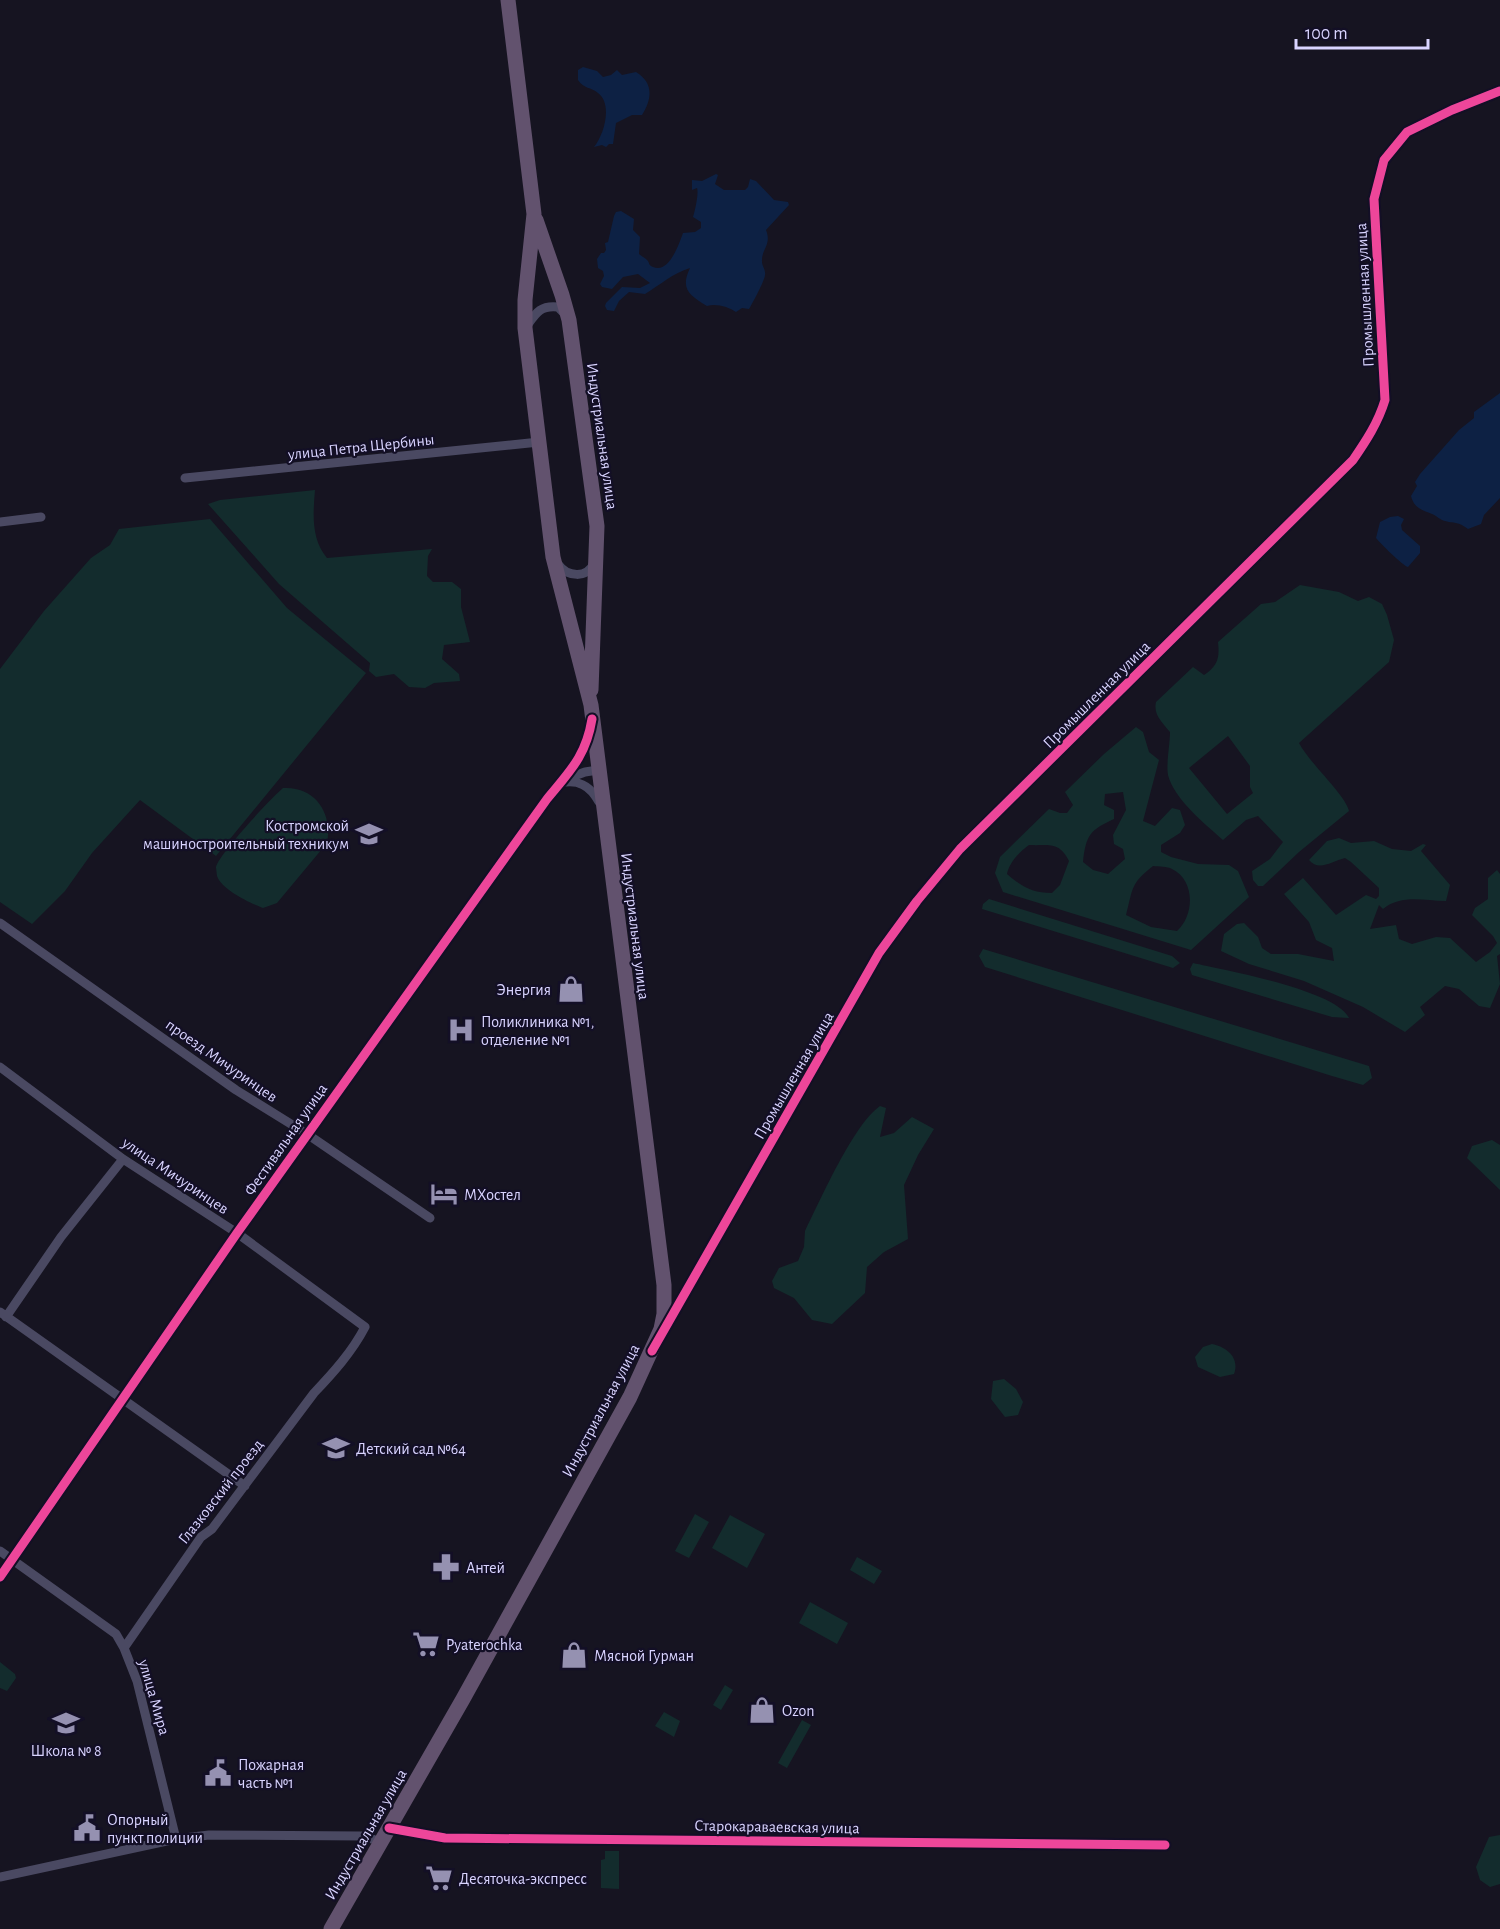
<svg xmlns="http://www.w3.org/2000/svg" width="1500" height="1929" font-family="'Alegreya Sans',sans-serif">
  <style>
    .green { fill: #132c2d; fill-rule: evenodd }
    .water { fill: #0d2144 }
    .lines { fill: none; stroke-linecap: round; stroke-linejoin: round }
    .minor { stroke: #4a4962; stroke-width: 9 }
    .trunk { stroke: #62526e; stroke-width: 15 }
    .cycleway-casing { stroke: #130f26; stroke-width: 13 }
    .cycleway { stroke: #ed469a; stroke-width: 9 }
    .labels { text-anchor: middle; stroke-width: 4.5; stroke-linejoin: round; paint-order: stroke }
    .street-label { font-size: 16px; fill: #d9d4ff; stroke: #130f26 }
    .poi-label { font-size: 16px; fill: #d9d4ff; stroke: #130f26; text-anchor: start }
  </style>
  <rect width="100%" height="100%" fill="#161421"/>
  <path class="green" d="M315,490C313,514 311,539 327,558L432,549L428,556L427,576L433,582H452L461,589V607L470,642L444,645L442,659L459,674L460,681L434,683L425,688L409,687L394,674L376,677L369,671L370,663L279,584L208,504L220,500Z
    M210,519L287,608L366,673L216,856L140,800L92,853L65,891L32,924L0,902V669L44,611L91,558L110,545L119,529Z
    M1300,585L1339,592L1358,601L1369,597L1382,604L1387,615L1394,640L1389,662L1299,743C1310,764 1345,794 1349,811L1299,852L1263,886H1258L1253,880L1252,871L1270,859L1283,842L1258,816L1246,820L1223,840C1205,824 1174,799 1168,775C1166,764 1170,744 1170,732C1163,723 1153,715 1156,702L1193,667L1204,675C1217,666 1220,659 1218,642L1261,604L1275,602ZM1228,736L1250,766V787L1253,793L1227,814L1189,768Z
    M1136,727L1143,732L1149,752L1159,760L1143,821L1155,826L1172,808L1180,810L1185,825L1180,833L1161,845V852L1171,857L1198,864L1229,865L1238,871L1249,897L1191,950L1003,892L995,873L1000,857L1049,809L1060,813H1067L1073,805L1065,792L1104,754ZM1123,792L1126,810L1113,835L1114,844L1123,849L1125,859L1108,874L1093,870L1083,862C1086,835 1090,830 1114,819V810L1104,805L1105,794ZM1029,845C1049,846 1059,841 1069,861L1060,885L1052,893C1033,893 1022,887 1007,874C1009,863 1020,851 1029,845ZM1153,866C1159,867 1167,866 1172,869C1195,880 1195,915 1177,931L1151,927L1126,915C1133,889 1130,884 1153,866Z
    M283,788C315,786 333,813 327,843L277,903L263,908C250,903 222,890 217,876C217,875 216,868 216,867C219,854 271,798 283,788Z
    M1339,838L1351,843L1374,841L1392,849L1411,851L1423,844L1426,845L1421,851L1450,885L1446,901C1423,901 1402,894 1383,909L1379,905L1370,929L1396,925L1399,939L1412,944L1436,937L1450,938L1476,962L1490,952L1497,943L1493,936L1472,915L1475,908L1488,899V878L1497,870L1500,874V954L1497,956L1500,984L1490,1008L1479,1006L1459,989L1445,986L1420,1007L1425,1015L1405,1032L1363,1007L1304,981L1249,964L1221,951L1224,934L1237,924L1244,923L1258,937L1262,948L1271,954H1298L1334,961L1332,948L1316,940L1309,922L1284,894L1303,878L1336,915L1366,895L1376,899L1379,896V888L1351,862L1345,858C1332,861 1319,872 1309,860L1327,841Z
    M989,899L1172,956L1180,963L1173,968L982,909L983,904Z
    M983,949L1369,1066L1372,1078L1363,1085L1332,1076L985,967L979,956Z
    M1193,963C1224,970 1336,990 1349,1018L1332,1017L1192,975L1190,969Z
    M880,1106L886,1108L880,1137L894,1133L912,1117L934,1129L918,1155L904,1185L908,1239L884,1252L867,1267L865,1293L832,1324L812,1320L794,1298L774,1288L772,1281L779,1268L798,1261L804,1247L805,1231C821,1199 853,1125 880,1106Z
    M1492,1140L1500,1145V1190L1467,1158L1472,1146Z
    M1212,1344C1227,1347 1240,1358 1234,1374L1220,1377L1198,1367L1195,1357L1203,1347Z
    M1004,1379L1016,1389L1023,1402L1018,1415L1005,1417L991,1399L993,1381Z
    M695,1514L709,1522L689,1558L675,1551Z
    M730,1515L765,1534L747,1568L712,1548Z
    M857,1557L882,1571L874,1584L850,1570Z
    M810,1602L848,1623L837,1644L799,1623Z
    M0,1662L15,1674L16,1678L7,1691L0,1688Z
    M725,1685L733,1690L721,1710L713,1705Z
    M664,1712L680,1721L674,1737L655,1726Z
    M802,1720L811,1725L787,1768L778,1763Z
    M1500,1835V1884L1490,1887L1480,1880L1476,1867L1489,1837Z
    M605,1851H619V1889L601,1888V1860L605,1859Z"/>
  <path class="water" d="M583,67L597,71L603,77L611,75L617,70L622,75L636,72C654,83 652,99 642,115H632L616,123L613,144H609L606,147L602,145L594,147C604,135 613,104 598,93C591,87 584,89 578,80V70Z
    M716,174L718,175L715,184L724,190H745L748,187L750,179L756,181L774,200L788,202L789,205L766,230C772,245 761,249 762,262C762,266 766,270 765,275C765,280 751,306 749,309L742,308L736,312C729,307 716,303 707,306C689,295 680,289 690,268C673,273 660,285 645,294L629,292L619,301L614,311L607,310L605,306L606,303L622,287L640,288L650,283L638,274L623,277L612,289L602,287L600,284L604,276L603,271L598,268L597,259L601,253H604L606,250L605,243L608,242L614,216L616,212L621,211L634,219L633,230L640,237L639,254C641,256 644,257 647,260C650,263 648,265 653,267C669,274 679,244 683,233L695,232L701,228V222L693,217C695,211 699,193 697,188L692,190V180L702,181Z
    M1500,393V498L1484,515L1481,524L1468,529C1457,521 1457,524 1445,521C1440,520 1437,516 1432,514C1422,510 1414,508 1411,496L1417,486L1415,482L1420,474L1459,430L1474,418V412Z
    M1398,516L1404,519L1401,525L1402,530L1420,546V553L1408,567C1402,565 1381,544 1376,538L1380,522L1390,517Z"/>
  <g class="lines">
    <path class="minor" d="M526,327C536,313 540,305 558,307L566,315
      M185,478L539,442
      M0,522L41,517
      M558,564C567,577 587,579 594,563
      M566,779L585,772L598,770
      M560,783C578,779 590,785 599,802
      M0,923L236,1090L307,1134L430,1218
      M0,1067L123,1159L237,1233L365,1327C352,1352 333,1373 314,1393L212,1529L201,1537L124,1648
      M0,1312L245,1486
      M6,1317L61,1237L123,1159
      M666,1328L879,953L917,901L960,849L1353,460C1366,441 1378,423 1385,400L1374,199L1384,160L1407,132L1452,110L1500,91
      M0,1551L116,1634L124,1648L137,1681L176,1839
      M0,1577L237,1233L547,799C564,778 586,757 591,728
      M389,1828L445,1838L1165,1845
      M0,1877L176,1839L209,1835L363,1836L381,1842"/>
    <path class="trunk" d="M536,220L562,295L569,320L597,526L591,690
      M331,1929L463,1699L630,1397L661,1329L664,1314V1285L591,705L553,557L525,328V300L534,214L508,0"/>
    <defs>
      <path id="cycleway" d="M652,1351L879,953L917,901L960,849L1353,460C1366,441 1378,423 1385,400L1374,199L1384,160L1407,132L1452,110L1500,91
        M0,1577L237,1233L547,799C570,771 586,756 592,719
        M389,1828L445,1838L1165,1845"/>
    </defs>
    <use href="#cycleway" class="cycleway-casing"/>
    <use href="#cycleway" class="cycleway"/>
  </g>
  <defs>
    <symbol id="university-bare" viewBox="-9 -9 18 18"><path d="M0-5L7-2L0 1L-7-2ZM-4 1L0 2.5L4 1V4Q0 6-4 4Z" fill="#9591b1" stroke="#130f26" stroke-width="2.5" paint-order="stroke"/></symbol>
    <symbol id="shop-bare" viewBox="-9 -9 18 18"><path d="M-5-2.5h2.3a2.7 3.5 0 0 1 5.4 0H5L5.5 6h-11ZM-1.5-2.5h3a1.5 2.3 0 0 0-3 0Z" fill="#9591b1" stroke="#130f26" stroke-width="2.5" paint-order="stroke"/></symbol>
    <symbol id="hospital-bare" viewBox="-9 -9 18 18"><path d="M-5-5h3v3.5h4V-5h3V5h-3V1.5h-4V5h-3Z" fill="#9591b1" stroke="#130f26" stroke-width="2.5" paint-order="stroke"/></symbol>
    <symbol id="hotel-bare" viewBox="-9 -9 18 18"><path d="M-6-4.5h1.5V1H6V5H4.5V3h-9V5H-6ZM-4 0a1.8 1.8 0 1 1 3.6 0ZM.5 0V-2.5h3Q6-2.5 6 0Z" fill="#9591b1" stroke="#130f26" stroke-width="2.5" paint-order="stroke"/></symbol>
    <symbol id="school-bare" viewBox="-9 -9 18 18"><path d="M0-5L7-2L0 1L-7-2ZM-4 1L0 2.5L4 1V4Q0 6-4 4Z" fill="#9591b1" stroke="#130f26" stroke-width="2.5" paint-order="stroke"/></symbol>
    <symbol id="pharmacy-bare" viewBox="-9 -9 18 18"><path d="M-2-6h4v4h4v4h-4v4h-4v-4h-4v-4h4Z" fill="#9591b1" stroke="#130f26" stroke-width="2.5" paint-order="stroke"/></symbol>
    <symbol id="supermarket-bare" viewBox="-9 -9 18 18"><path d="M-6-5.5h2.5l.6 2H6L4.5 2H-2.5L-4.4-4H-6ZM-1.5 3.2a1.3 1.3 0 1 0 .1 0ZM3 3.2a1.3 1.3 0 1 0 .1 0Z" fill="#9591b1" stroke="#130f26" stroke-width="2.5" paint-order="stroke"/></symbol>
    <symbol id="civic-bare" viewBox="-9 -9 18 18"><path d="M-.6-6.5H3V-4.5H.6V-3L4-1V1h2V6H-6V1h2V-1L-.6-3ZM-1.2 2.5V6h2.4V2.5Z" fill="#9591b1" stroke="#130f26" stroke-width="2.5" paint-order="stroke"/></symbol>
  </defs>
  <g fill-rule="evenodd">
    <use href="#university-bare" x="350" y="815" width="38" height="38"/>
    <use href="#shop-bare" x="552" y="970" width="38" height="38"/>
    <use href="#hospital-bare" x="442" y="1011" width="38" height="38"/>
    <use href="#hotel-bare" x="425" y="1175" width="38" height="38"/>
    <use href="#school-bare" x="317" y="1429" width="38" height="38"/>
    <use href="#pharmacy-bare" x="427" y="1548" width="38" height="38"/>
    <use href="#supermarket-bare" x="407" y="1625" width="38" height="38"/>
    <use href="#shop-bare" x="555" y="1636" width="38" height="38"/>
    <use href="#shop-bare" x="743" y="1691" width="38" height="38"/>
    <use href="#school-bare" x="47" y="1704" width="38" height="38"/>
    <use href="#civic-bare" x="199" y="1754" width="38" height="38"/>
    <use href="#civic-bare" x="68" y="1809" width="38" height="38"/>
    <use href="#supermarket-bare" x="420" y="1859" width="38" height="38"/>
  </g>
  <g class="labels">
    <g class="street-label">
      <text transform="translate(1364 295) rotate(-93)" y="6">Промышленная улица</text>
      <text transform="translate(603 436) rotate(82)" y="6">Индустриальная улица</text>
      <text transform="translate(361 446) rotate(-6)" y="6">улица Петра Щербины</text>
      <text transform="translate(1096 694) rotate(-45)" y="6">Промышленная улица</text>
      <text transform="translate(636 926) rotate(83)" y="6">Индустриальная улица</text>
      <text transform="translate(222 1060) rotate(35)" y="6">проезд Мичуринцев</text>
      <text transform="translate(793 1075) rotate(-60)" y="6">Промышленная улица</text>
      <text transform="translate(285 1139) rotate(-55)" y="6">Фестивальная улица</text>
      <text transform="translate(176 1175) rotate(34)" y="6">улица Мичуринцев</text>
      <text transform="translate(600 1410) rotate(-62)" y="6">Индустриальная улица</text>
      <text transform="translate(220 1491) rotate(-52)" y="6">Глазковский проезд</text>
      <text transform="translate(155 1697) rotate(74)" y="6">улица Мира</text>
      <text transform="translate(777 1826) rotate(1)" y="6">Старокараваевская улица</text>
      <text transform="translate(365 1834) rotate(-60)" y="6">Индустриальная улица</text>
    </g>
    <g class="poi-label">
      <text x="349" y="831" text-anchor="end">Костромской<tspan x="349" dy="18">машиностроительный техникум</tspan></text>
      <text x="551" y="995" text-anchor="end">Энергия</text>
      <text x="481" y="1027">Поликлиника №1,<tspan x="481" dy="18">отделение №1</tspan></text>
      <text x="464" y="1200">МХостел</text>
      <text x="356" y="1454">Детский сад №64</text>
      <text x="466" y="1573">Антей</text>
      <text x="446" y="1650">Pyaterochka</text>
      <text x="594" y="1661">Мясной Гурман</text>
      <text x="782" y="1716">Ozon</text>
      <text x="66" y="1756" text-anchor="middle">Школа № 8</text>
      <text x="238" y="1770">Пожарная<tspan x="238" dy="18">часть №1</tspan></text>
      <text x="107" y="1825">Опорный<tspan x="107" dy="18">пункт полиции</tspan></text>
      <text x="459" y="1884">Десяточка-экспресс</text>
    </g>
  </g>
  <path d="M1296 39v9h132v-9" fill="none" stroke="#d9d4ff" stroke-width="3"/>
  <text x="1305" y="39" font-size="18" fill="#d9d4ff" stroke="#130f26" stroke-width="4.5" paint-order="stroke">100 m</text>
</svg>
